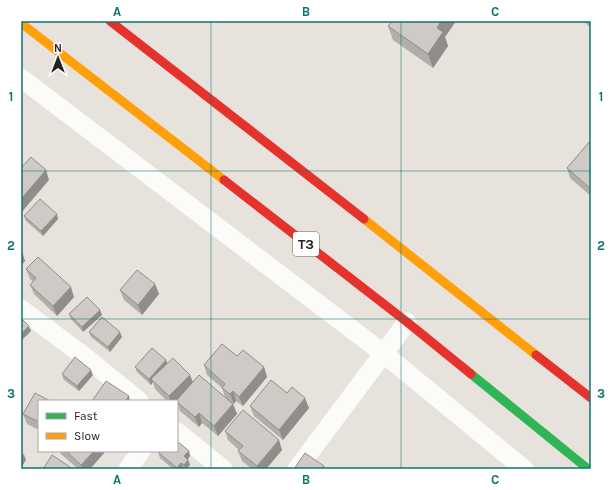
<svg xmlns="http://www.w3.org/2000/svg" width="612" height="490" font-family="Karla,sans-serif">
  <style>
    .lines { fill: none; stroke-linecap: round; stroke-linejoin: round }
    .street { stroke: #fbfbfa; stroke-width: 19 }
    .fast { stroke: #30b455; stroke-width: 9 }
    .slow { stroke: #ff9f0a; stroke-width: 9 }
    .jam { stroke: #e5322d; stroke-width: 9 }
    .wall { fill: #b2aea9 }
    .shaded-wall { fill: #918d8a }
    .building { fill: #cfcac5; stroke: #918d8a }
    .grid { fill: none; stroke: #0f766e; stroke-width: 1; stroke-opacity: 0.55 }
    .labels { text-anchor: middle; stroke-width: 3; stroke-linejoin: round; paint-order: stroke }
    .shield { fill: #fff; stroke: #676461; stroke-width: 1 }
    .shield-label { font-size: 14px; font-weight: bold; fill: #26221d }
    .neatline { fill: none; stroke: #0f766e; stroke-width: 1.5 }
    .grid-label { font-size: 13px; text-anchor: middle; font-weight: bold; fill: #0f766e }
  </style>
  <rect width="100%" height="100%" fill="#e7e2db"/>
  <g class="lines">
    <path class="street" d="M21,78L383,353L524,469
      M21,309L89,360L139,401
      M177,432L223,469
      M128,469L141,451
      M297,469L407,322"/>
    <path class="fast" d="M471,374L588,469"/>
    <path class="slow" d="M21,23L224,180
      M364,219L536,355"/>
    <path class="jam" d="M110,21L364,219
      M224,180L407,322L471,374
      M536,355L591,398"/>
  </g>
  <path class="wall" d="M392,21H456L445,37L448,46L433,68L393,40L388,26Z
    M583,21H591V28Z
    M591,140V196L570,178L567,168Z
    M24,216L58,219L43,236L26,221Z
    M26,269L74,297L57,316L34,294L30,285L33,282L30,279Z
    M155,284L159,294L142,315L124,300L120,290Z
    M69,314L102,315L83,332L71,319Z
    M89,332L122,337L110,352L91,337Z
    M237,356L264,367L267,377L243,406L236,401L234,404L231,402L233,404L237,414L218,436L202,423L199,427L180,411L177,401H167L155,389L153,382L151,385L137,372L135,367L166,360L167,363L190,375L193,382L225,397L222,388L207,375L204,365Z
    M62,374L93,375L79,391L63,379Z
    M287,393L309,408L283,440L254,416L250,406Z
    M39,401V430L27,424L23,414Z
    M225,431L282,450L266,469H252L242,461L238,451L239,450L228,440Z
    M60,451H104V453L90,469H78L61,454Z
    M189,451L190,456L188,459L190,465L186,469H184L183,468L182,469H173L160,458L158,452Z"/>
  <path class="shaded-wall" d="M441,21H456L445,37L448,46L433,68L428,54L437,28Z
    M46,170L49,180L21,213V199Z
    M57,214L58,219L43,236L41,231Z
    M22,251L25,261L21,266V252Z
    M155,284L159,294L142,315L138,305Z
    M71,287L74,297L57,316L53,306Z
    M100,310L102,315L83,332L82,327Z
    M29,326L31,331L21,341V334Z
    M120,332L122,337L110,352L108,347Z
    M166,360L168,365L151,379L153,382L151,385L149,379Z
    M264,367L267,377L243,406L239,397Z
    M91,370L93,375L79,391L77,386Z
    M190,375L194,385L177,401H170L169,396Z
    M233,391L236,401L234,404L230,394Z
    M129,396L130,401H125Z
    M305,398L309,408L283,440L279,430Z
    M233,404L237,414L218,436L214,426Z
    M199,413L202,423L199,427L195,417Z
    M279,440L282,450L266,469H258L257,466Z
    M94,451H104V453L90,469H83L81,465Z
    M189,451L190,456L186,461L184,456Z
    M24,455L26,460L21,468V460Z
    M188,460L190,465L186,469H185L184,465Z
    M181,463L183,468L182,469H177V468Z"/>
  <path class="building" d="M392,21H441L437,28L443,32L428,54L388,26Z
    M591,140V189L567,168Z
    M31,157L46,170L21,199V168Z
    M40,199L57,214L41,231L24,216Z
    M38,257L71,287L53,306L30,285L36,278L26,269Z
    M137,270L155,284L138,305L120,290Z
    M87,297L100,310L82,327L69,314Z
    M102,317L120,332L108,347L89,332Z
    M21,318L29,326L21,334Z
    M222,344L237,356L243,350L264,367L239,397L233,391L230,394L222,388L225,384L204,365Z
    M152,348L166,360L149,379L135,367Z
    M75,357L91,370L77,386L62,374Z
    M173,358L190,375L169,396L151,379Z
    M199,375L233,404L214,426L199,413L195,417L176,401Z
    M271,380L287,393L292,387L305,398L279,430L250,406Z
    M106,381L129,396L125,401H92Z
    M35,393L50,401H39V422L23,414Z
    M243,410L279,440L257,466L238,451L243,446L225,431Z
    M177,441L189,451L184,456L188,460L184,465L181,463L177,468L158,452L159,451H177Z
    M66,451H94L81,465Z
    M21,453L24,455L21,460Z
    M305,453L324,466L323,469H294Z
    M52,455L73,469H43Z"/>
  <path class="grid" d="M211,21V469M401,21V469M21,171H591M21,319H591"/>
  <g class="labels">
    <rect class="shield" x="293" y="232" width="26" height="24" rx="3"/>
    <g class="shield-label">
      <text x="306" y="249">T3</text>
    </g>
  </g>
  <rect width="612" height="490" fill="none" stroke="#ffffff" stroke-width="44"/>
  <rect x="38" y="400" width="140" height="52" fill="#ffffff" stroke="#a8a7a5"/>
  <rect x="46" y="413" width="20" height="6" fill="#30b455" stroke="#a8a7a5"/>
  <text x="74" y="420" font-size="12" fill="#26221d">Fast</text>
  <rect x="46" y="433" width="20" height="6" fill="#ff9f0a" stroke="#a8a7a5"/>
  <text x="74" y="440" font-size="12" fill="#26221d">Slow</text>
  <g transform="translate(58 58)" stroke="#ffffff" stroke-width="3" paint-order="stroke">
  <path d="M0-3L7 15L0 10L-7 15Z" fill="#26221d"/>
  <text y="-6" font-size="11" font-weight="bold" text-anchor="middle" fill="#26221d">N</text>
  </g>
  <rect x="22" y="22" width="568" height="446" class="neatline"/>
  <g class="grid-label">
    <text x="117" y="16">A</text>
    <text x="306" y="16">B</text>
    <text x="495" y="16">C</text>
    <text x="11" y="101">1</text>
    <text x="601" y="101">1</text>
    <text x="11" y="250">2</text>
    <text x="601" y="250">2</text>
    <text x="11" y="398">3</text>
    <text x="601" y="398">3</text>
    <text x="117" y="484">A</text>
    <text x="306" y="484">B</text>
    <text x="495" y="484">C</text>
  </g>
</svg>
